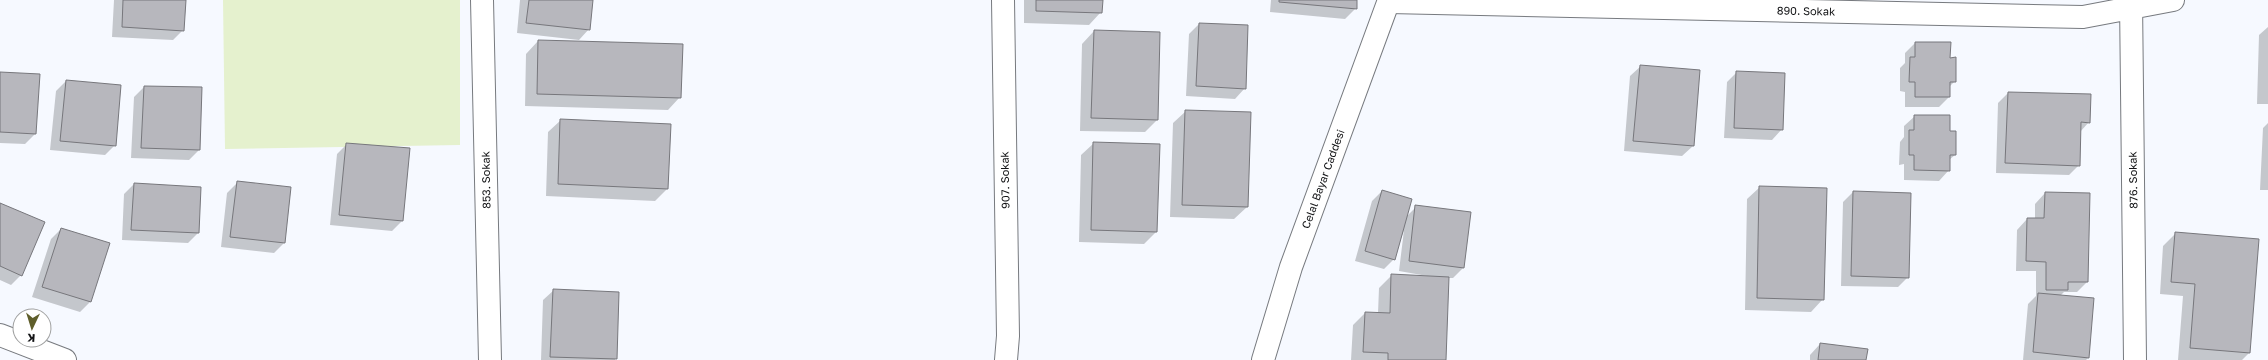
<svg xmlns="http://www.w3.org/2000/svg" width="2268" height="360" font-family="'Golos Text',sans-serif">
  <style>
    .green { fill: #e5f1ce }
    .shadow { fill: #0003 }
    .building { fill: #b7b7bd; stroke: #77777c }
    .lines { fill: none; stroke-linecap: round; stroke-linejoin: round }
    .minor-casing { stroke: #777a7f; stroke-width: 24 }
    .tertiary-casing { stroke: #777a7f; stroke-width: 24 }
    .minor { stroke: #fff; stroke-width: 22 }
    .tertiary { stroke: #fff; stroke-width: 22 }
    .labels { text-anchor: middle; stroke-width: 3.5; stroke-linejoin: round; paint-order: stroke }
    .street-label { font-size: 11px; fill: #121315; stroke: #fff }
  </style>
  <rect width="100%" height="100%" fill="#f6f9ff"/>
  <path class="green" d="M223,0H460V145L225,149Z"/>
  <path class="shadow" d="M114,0H185L183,30L173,40L112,37Z
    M520,0H592L589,29L579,40L517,33Z
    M1024,0H1102L1101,12L1089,25L1024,23Z
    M1271,0H1356V8L1345,19L1270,12Z
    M1199,24L1247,26L1245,88L1235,99L1186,96L1189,34Z
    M2268,27V104H2257L2259,35Z
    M1094,31L1157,120L1145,132L1080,131L1082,44Z
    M538,41L682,45L680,97L668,110L525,106L526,54Z
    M1915,43L1955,81L1949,87V97L1939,107H1905V92L1900,91V68L1905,63V53Z
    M1641,66L1693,146L1682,156L1624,151L1630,76Z
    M1737,72L1782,129L1772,140L1724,138L1727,82Z
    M0,73L35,134L25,144L0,143Z
    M66,81L115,145L105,155L50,150L56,91Z
    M144,87L201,88L199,150L189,160L131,158L134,97Z
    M2008,93L2089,122L2080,132L2079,165L2069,175L1996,173L1998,103Z
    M1186,111L1250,113L1247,207L1234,219L1170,217L1173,123Z
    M1915,116L1949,132L1955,155L1949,160V170L1939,181L1904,180V164L1899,165L1900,142L1904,137V126Z
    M561,120L667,189L655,201L546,196L548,132Z
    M2268,123V190H2260L2263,128Z
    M1094,143L1156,232L1144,244L1079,242L1081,155Z
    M347,144L402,221L392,231L330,225L337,154Z
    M237,183L284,243L274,253L221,247L227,193Z
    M134,184L198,233L188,243L122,240L124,194Z
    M1760,187L1823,299L1811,312L1745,310L1747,199Z
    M1382,191L1407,216L1416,207L1470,213L1463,268L1453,278H1448L1445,360H1351L1353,325L1365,313H1378L1379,288L1392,275L1433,277L1399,271L1404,230L1394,259L1384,269L1355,261L1372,201Z
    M1853,192L1908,277L1898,287L1841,286L1843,202Z
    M2045,193L2087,282L2077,292H2064L2060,296L2088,358L2086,360H2023L2028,304L2036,296V271H2016L2017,230L2027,219H2035V204Z
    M0,204L21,275L11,285L0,280Z
    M61,229L109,244L90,302L80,312L32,297L51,239Z
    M2176,233L2249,353L2242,360H2178L2183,296L2160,294L2163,246Z
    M554,290L618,293L615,360H541L543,300Z
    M1820,344L1865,360H1810V355Z"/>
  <path class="building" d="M123,0H186L184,31L122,27Z
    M529,0H593L590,30L526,23Z
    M1036,0H1103L1102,13L1036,11Z
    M1279,0H1357V9L1279,2Z
    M1199,23L1248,25L1246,89L1196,86Z
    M1094,30L1160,32L1158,120L1091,118Z
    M538,40L683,44L681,98L537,94Z
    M1915,42H1951L1950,58L1956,57V82H1950V97H1915V82H1909L1910,57H1915Z
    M1640,65L1700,70L1694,146L1633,141Z
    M1736,71L1785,73L1783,130L1734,128Z
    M0,72L40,74L36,134L0,132Z
    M66,80L121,85L116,146L60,141Z
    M144,86L202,87L200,150L141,148Z
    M2008,92L2091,94L2090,123L2081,122L2080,166L2005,163Z
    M1185,110L1251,112L1248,207L1182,205Z
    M1914,115H1950V131H1956V155H1950V171L1914,170V155H1909V130H1914Z
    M560,119L671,124L668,189L558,184Z
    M1093,142L1160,144L1157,232L1091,230Z
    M346,143L410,148L403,221L339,215Z
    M237,181L291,187L285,243L230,237Z
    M134,183L201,187L199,233L131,230Z
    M1759,186L1827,188L1824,300L1757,298Z
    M1382,190L1412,199L1395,260L1365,251Z
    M1853,191L1911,193L1909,278L1851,276Z
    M2045,192L2090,193L2088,282H2068V290H2046V262L2026,261L2027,218H2044Z
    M0,203L45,222L22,276L0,266Z
    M1415,205L1471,212L1464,268L1409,261Z
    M61,228L110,243L91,302L42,287Z
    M2175,232L2259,239L2250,353L2190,348L2195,284L2171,282Z
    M1391,274L1449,277L1446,360H1388V353L1363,352L1365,312L1390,313Z
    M553,289L619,292L617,359L550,357Z
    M2038,293L2094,298L2089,358L2033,352Z
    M1820,343L1868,349L1866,360H1818Z"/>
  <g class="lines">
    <defs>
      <path id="minor" d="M482,0L490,360
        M1003,0L1008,336L1006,360
        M2131,0L2135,360
        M1389,2L2083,17L2173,0"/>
      <path id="tertiary" d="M0,335L65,360
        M1263,360L1291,267L1389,0"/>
    </defs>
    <use href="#minor" class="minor-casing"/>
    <use href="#tertiary" class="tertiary-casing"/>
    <use href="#minor" class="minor"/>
    <use href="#tertiary" class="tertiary"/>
  </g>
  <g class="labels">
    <g class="street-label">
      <text transform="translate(1806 11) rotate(1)" y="4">890. Sokak</text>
      <text transform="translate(1323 179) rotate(-70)" y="4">Celal Bayar Caddesi</text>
      <text transform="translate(486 180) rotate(-91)" y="4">853. Sokak</text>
      <text transform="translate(1005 180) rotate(-91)" y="4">907. Sokak</text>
      <text transform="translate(2133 180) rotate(-91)" y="4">876. Sokak</text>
    </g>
  </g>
  <g transform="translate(32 328) rotate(184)"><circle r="19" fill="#ffffff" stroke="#a0a1a1"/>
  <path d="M0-3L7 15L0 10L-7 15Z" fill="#5f5e2b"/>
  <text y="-6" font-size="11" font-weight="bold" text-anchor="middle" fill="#121315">K</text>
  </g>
</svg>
